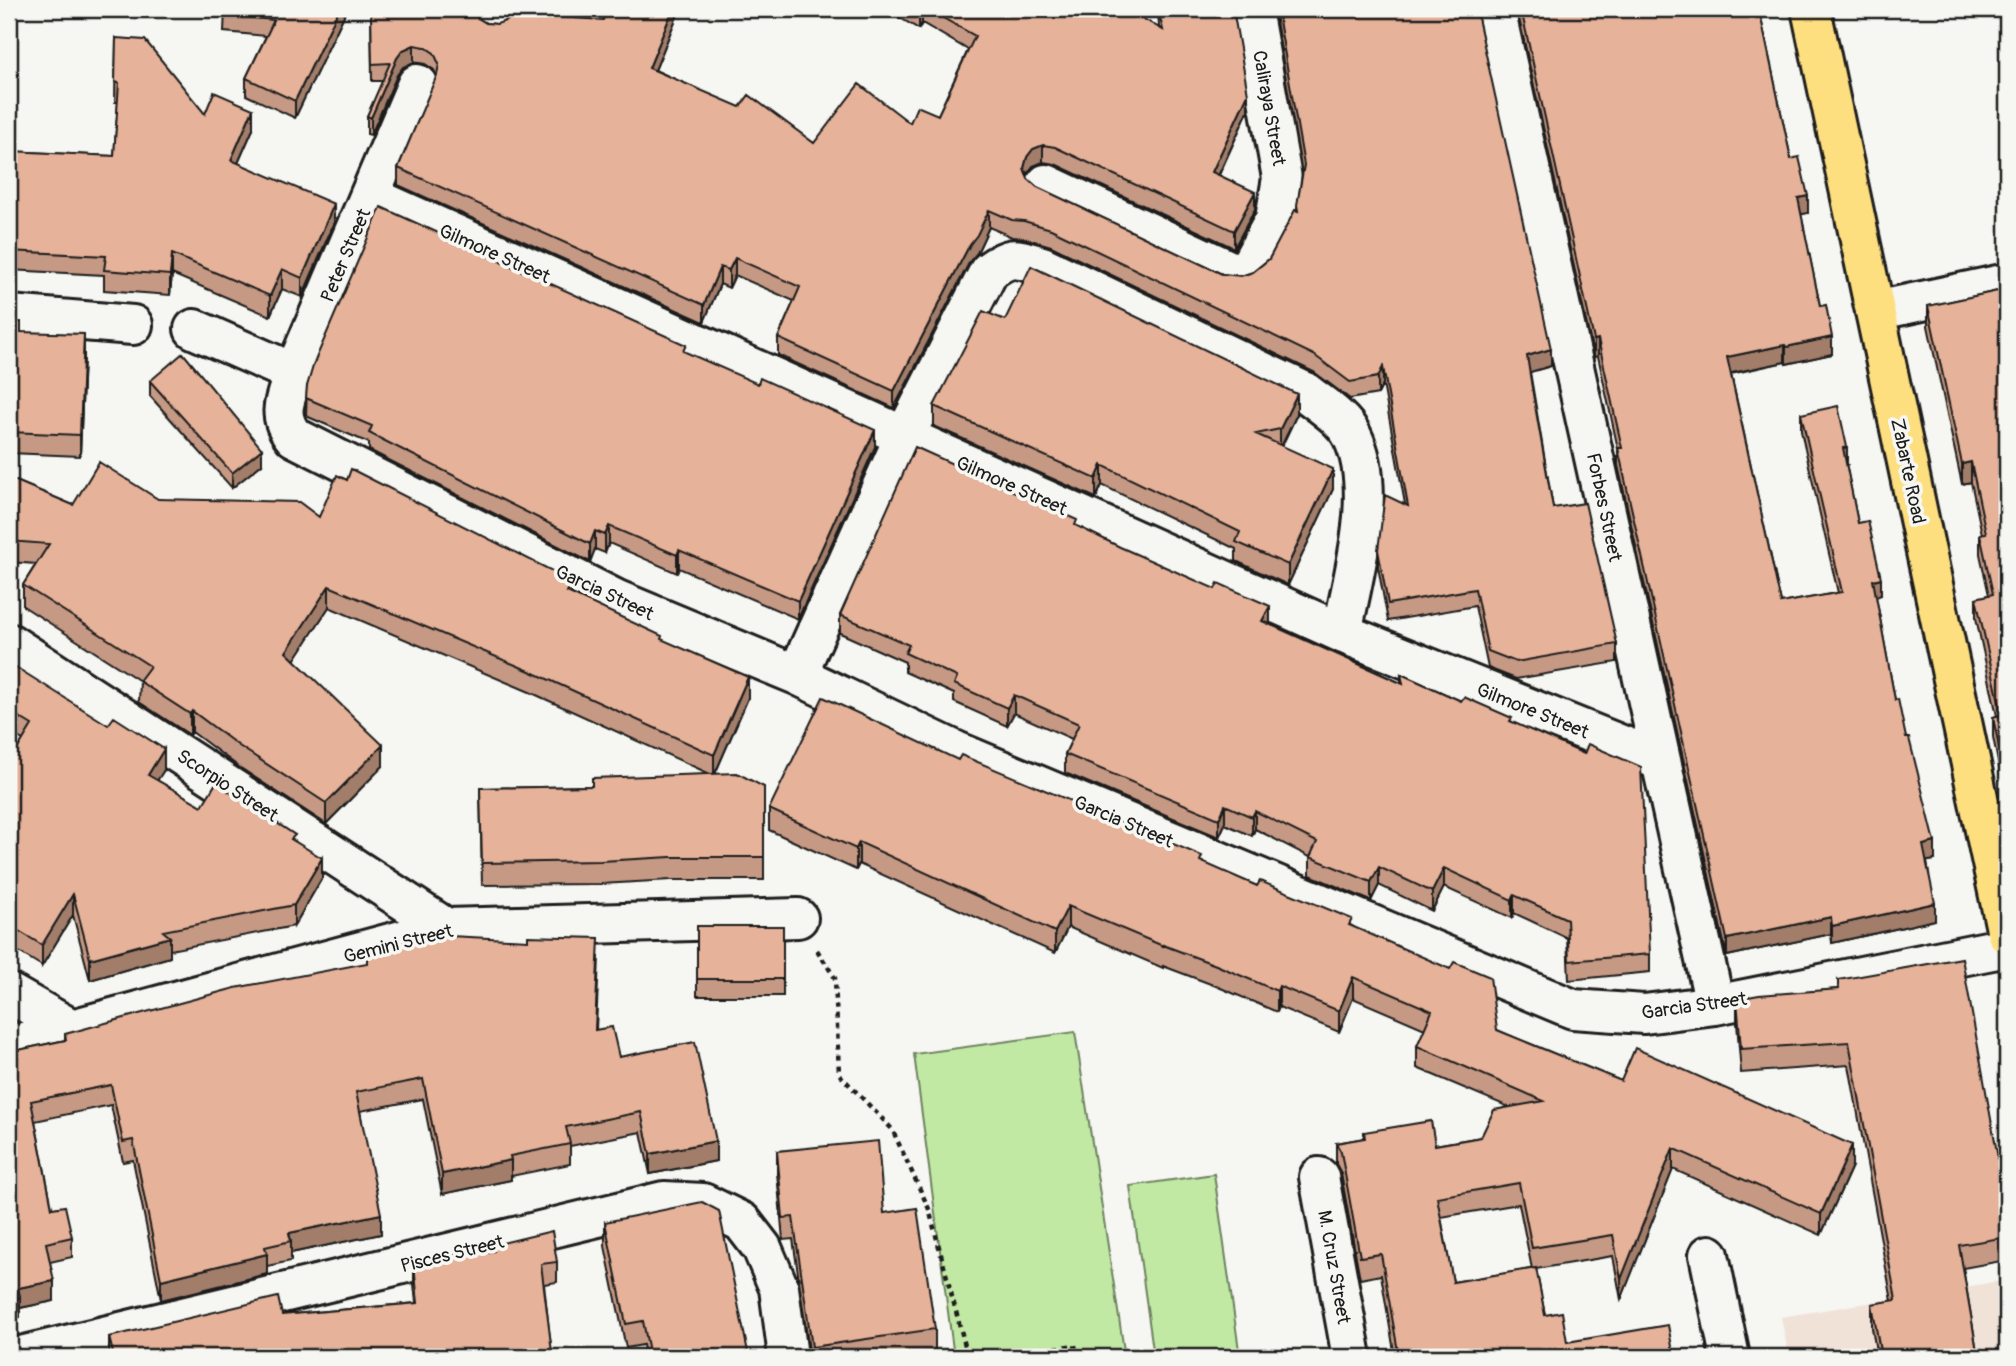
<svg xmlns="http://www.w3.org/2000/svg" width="2016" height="1366" font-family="Pangolin,sans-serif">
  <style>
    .built { fill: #f1e2d7 }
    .green { fill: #c1e9a4; stroke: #6e8260; stroke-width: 2 }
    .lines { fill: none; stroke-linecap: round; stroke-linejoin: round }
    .minor-casing { stroke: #1c1c1c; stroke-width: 44 }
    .major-casing { stroke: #1c1c1c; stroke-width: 44 }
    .path { stroke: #1c1c1c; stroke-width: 4.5; stroke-dasharray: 5 5; stroke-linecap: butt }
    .minor { stroke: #f6f6f2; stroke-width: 38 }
    .major { stroke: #fedf80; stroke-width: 38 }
    .wall { fill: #c69984; stroke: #1c1c1c; stroke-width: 2; fill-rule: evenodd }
    .shaded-wall { fill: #a17d6b; stroke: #1c1c1c; stroke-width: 2 }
    .building { fill: #e6b299; stroke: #1c1c1c; stroke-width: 2 }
    .labels { text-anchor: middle; stroke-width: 7; stroke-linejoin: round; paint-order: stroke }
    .street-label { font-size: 19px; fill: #1c1c1c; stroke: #f6f6f2 }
  </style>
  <rect width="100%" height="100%" fill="#f6f6f2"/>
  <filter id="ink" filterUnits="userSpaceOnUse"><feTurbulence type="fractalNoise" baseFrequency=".0143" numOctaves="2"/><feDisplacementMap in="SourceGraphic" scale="14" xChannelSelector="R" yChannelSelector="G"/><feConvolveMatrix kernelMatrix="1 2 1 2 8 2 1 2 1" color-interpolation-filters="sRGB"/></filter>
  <g filter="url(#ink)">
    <path class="built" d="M2007,1280V1357H1789L1781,1317Z"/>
    <path class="green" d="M1075,1032L1125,1357H1054L1052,1349L1004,1357H954L914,1054Z
      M1214,1174L1240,1357H1154L1130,1186Z"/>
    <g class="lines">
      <defs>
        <path id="minor" d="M492,9L494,20
          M1495,9L1715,1005
          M417,84L294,373C286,398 275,414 294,437L615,599L797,675L956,751L1573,1009L1644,1014L1715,1005L2007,947
          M1046,184L1231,271H1241L1250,265L1275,219L1282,178L1252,9
          M370,196L1342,633L1661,761
          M1875,311L2007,283
          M9,315L133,325
          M194,329L294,373
          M9,643L446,928
          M797,675L904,437L989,271C1012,254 1015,258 1042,266L1305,392C1320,404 1343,418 1352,436C1379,490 1353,576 1342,633
          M9,993L72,1029
          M9,1046L446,928L798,918
          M1319,1177L1352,1357
          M1709,1255L1730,1357
          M17,1357L664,1201L703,1203L742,1222L762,1248L779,1288L788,1357"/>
        <path id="major" d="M1811,9L2007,934"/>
      </defs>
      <use href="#minor" class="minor-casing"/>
      <use href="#major" class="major-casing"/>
      <path class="path" d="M817,950L835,978L839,1074L892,1129L929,1209L968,1357
        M996,1357L1075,1345L1077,1357"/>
      <use href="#minor" class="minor"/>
      <use href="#major" class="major"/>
    </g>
    <path class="wall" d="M225,9H347L295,118L246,95V78L266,36L224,32Z
      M371,9L457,10L478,18L486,23L497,24L603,20L608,9H680L655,70L814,143L910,123L938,115L968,50L922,23L919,29L885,9H1126L1159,28L1158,9L1248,111L1219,175L1255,209L1234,248L1055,164L1043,162L1033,166L1026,175L1028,179L1037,187L1222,274L1241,276L1253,272L1269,259L1297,211L1302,173L1274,9H1476L1551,366L1530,372L1553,508L1617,644V662L1516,679L1488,668L1475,606L1388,621L1378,567V550L1405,504L1383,384L1378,394L1350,399L1314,372L1051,246L1024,238L1012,237L989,227L977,253L970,261L894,408L778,355V338L794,301L735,275L729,288L720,284L704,322L398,185V168L437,77L434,70L425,64L414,62L403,67L397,75L371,135L367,134V116L383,81H372Z
      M1517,9H1759L1791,159L1808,213L1801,214L1820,306L1832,354L1786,364L1785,362L1731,374L1781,603L1838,593L1801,431V414L1847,464H1846L1858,523L1881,595L1876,597L1895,700L1906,738L1935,860L1927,861L1935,920L1832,943L1831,934L1727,956L1618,465V449L1598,356L1594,357Z
      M116,38L205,114L253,129L238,163L334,223L302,297L282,289L270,316L172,274L170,295L104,290V275L9,270V151L114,156L118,102H115Z
      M2007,289L2002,782L1993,737V717L1997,716L1976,618V598L1989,595L1980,554V534H1982L1971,482L1962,484L1928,326V306Z
      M1005,320L1297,414L1282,446L1333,489L1288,585L1236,561V549L1102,485L1096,498L934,426V406Z
      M9,322L21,332L84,355L80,456L9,453Z
      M686,353L875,447L798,619L679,568L677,573L609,543L605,553L595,549L590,562L369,450V443L306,416L307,386Z
      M150,381L262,464L232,488L150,396Z
      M9,478L73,505L158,499L319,517L572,594L662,640L748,698L715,774L764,787V880H671L601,884L482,885L480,788L592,786L710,774L532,693L329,607L294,660L383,766L326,824L239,767L192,732L190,735L139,702L140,681L23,606V585L36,564L9,562Z
      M1077,526L1270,624L1401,683V674L1461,701L1512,722L1650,954V972L1569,980L1567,938L1514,913L1512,918L1444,887L1432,911L1379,885L1371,901L1310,875V857L1255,829L1252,836L1225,824L1219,837L1065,773V754L1072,739L1014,713L1007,726L954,702V694L905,672V662L840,633V615Z
      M9,675L164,770L157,780L202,806L295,841L322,878L294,926L170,950V957L90,980L73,915L42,966L9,946V763L23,740L9,732Z
      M958,760L1352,926L1497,1030L1621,1081L1852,1166L1821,1235L1673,1169L1621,1300L1613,1256L1536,1269L1545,1315L1567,1342L1674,1357H1395L1381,1275L1360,1279L1341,1173L1336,1164V1143L1364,1138V1132L1435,1145L1481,1137L1509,1107L1417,1068V1046L1425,1029L1353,998L1339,1032L1279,1007L1277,1012L1216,986L1163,966V968L1068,927L1055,953L859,864L856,870L769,830V809ZM1519,1204L1532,1269L1453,1282L1441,1217Z
      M697,926H783V996H697Z
      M599,957L596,1030L619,1057L716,1161L650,1174L641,1132L570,1146V1164L511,1176V1180L442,1194L423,1099L360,1111L381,1234L291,1253V1261L267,1266V1274L161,1300L133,1160L123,1162L111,1105L35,1121L52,1208L72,1237V1257L50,1262L54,1301L20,1308V1317L9,1320V1052L65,1040V1034Z
      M1838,980L2007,1208V1260L1963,1268L1978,1357H1877L1872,1328V1304L1892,1301L1849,1065L1741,1073L1737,1023V999L1838,989Z
      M777,1151L884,1213L935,1329V1351L892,1357H810L793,1239L783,1240L777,1173Z
      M605,1222L749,1357H645L643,1345L626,1348L605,1246Z
      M494,1245L557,1262V1282L544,1284L552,1357H109V1337L282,1315L416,1303L414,1284V1264L494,1251Z"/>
    <path class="shaded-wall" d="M339,9H347L295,118V101Z
      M673,9H680L649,85V68Z
      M921,9H922V23L919,29V12Z
      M414,45V62L403,67L397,75L371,135V118L397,58L403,50Z
      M1248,94V111L1212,189V172Z
      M253,109V129L231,179V160Z
      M1043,145V162L1033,166L1027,174L1024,168L1027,157L1033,149Z
      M1255,192V209L1234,248V231Z
      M1808,196V213L1798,215V198Z
      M334,204V223L302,297V278Z
      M989,210V227L977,253L970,261L894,408V391L970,244Z
      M172,254V274L170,295V275Z
      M735,258V275L729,288V270Z
      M720,267V284L704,322V305Z
      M282,269V289L270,316V296Z
      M84,334V355L80,456V435Z
      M1832,337V354L1786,364V347Z
      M1598,339V356L1594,357V340Z
      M1785,345V362L1727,374V357Z
      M1551,349V366L1527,373V356Z
      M1383,367V384L1378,394V377Z
      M1297,394V414L1280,449V429Z
      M875,430V447L798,619V601Z
      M1847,447V464L1843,465V448Z
      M262,449V464L232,488V473Z
      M1971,462V482L1962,484V464Z
      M1102,465V485L1096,498V479Z
      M1333,469V489L1288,585V565Z
      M609,526V543L605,553V535Z
      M595,531V549L590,562V544Z
      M679,550V568L677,573V555Z
      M1881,578V595L1873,597V580Z
      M572,581V602L567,592Z
      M329,586V607L286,673V652Z
      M1270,606V624L1262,621Z
      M748,677V698L714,776V755Z
      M1014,695V713L1007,726V708Z
      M192,711V732L190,735V714Z
      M383,745V766L326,824V803Z
      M164,749V770L148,795V775Z
      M2007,761V781L2002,782V762Z
      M1225,805V824L1219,837V819Z
      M1255,811V829L1252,836V817Z
      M859,842V864L856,870V849Z
      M1935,842V860L1923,862V845Z
      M322,858V878L294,926V905Z
      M1379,867V885L1371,901V882Z
      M1444,868V887L1432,911V892Z
      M73,894V915L42,966V945Z
      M1514,895V913L1512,918V900Z
      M1935,903V920L1832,943V926Z
      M1068,906V927L1055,953V932Z
      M1831,917V934L1727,956V939Z
      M170,937V957L90,980V959Z
      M1353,977V998L1339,1032V1011Z
      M1279,986V1007L1277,1012V991Z
      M716,1141V1161L650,1174V1154Z
      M1852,1145V1166L1821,1235V1214Z
      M1673,1148V1169L1621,1300V1279Z
      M511,1160V1180L442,1194V1174Z
      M381,1214V1234L291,1253V1241L289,1233Z
      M267,1254V1274L161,1300V1280Z
      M54,1281V1301L20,1308V1297L18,1288Z"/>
    <path class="building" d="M225,9H339L295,101L246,78L274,20L224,15Z
      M371,9H457V10L474,11L478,18L486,23L497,24L508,20L512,14L603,20L608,9H673L649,68L740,107L749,95L814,143L859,84L910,123L917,106L938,115L975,36L927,9H1126L1163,30L1158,9H1233L1248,94L1212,172L1255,192L1234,231L1055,147L1043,145L1033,149L1027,157L1024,168L1028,179L1037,187L1222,274L1241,276L1253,272L1269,259L1295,210L1298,211L1297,205L1304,165L1277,9H1476L1551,349L1527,356L1533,394L1553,508L1585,503L1617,644L1516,662L1488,651L1475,589L1388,604L1378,550L1385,495L1408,506L1383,367L1378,377L1350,382L1314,355L1051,229L1024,221L1012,220L989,210L977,235L970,244L894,391L778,338L800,287L735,258L729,270L720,267L704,305L398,168L437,75L439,64L434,53L425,47L414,45L403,50L397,58L371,118L367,116L390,63L372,64Z
      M1521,9H1759L1791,159L1799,157L1808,196L1798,198L1820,306L1826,305L1832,337L1786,347L1785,345L1727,357L1781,603L1842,592L1801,414L1838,406L1847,447L1843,448L1858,523L1868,521L1881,578L1873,580L1895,700L1898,699L1906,738H1909L1935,842L1923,845L1935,903L1832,926L1831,917L1727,939L1618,448H1622L1598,339L1594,340Z
      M116,38L145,40L205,114L214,92L253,109L231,160L334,204L302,278L282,269L270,296L172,254L170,275L104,270L106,256L9,251V151L114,156L119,83L115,82Z
      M381,207L686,345L683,351L758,384L760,378L875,430L798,601L679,550L677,555L609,526L605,535L595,531L590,544L369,433L372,426L306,398L307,386L314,363Z
      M1031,266L1297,394L1280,429L1256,434L1333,469L1288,565L1236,542L1240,532L1102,465L1096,479L934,406L983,311L1005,320Z
      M2007,289V761L2002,762L1993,717L2002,715L1976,598L1993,594L1980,534L1986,533L1971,462L1962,464L1928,306Z
      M9,322H21V332L84,334L80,435L9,432Z
      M183,353L262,449L232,473L150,381Z
      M915,447L1077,520L1075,525L1120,547L1215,589L1218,583L1270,606L1262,621L1403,684L1401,674L1461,701L1464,697L1512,718L1510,721L1584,754L1588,744L1641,767L1650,954L1569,961L1567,919L1514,895L1512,900L1444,868L1432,892L1379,867L1371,882L1310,857L1317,842L1255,811L1252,817L1225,805L1219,819L1065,754L1079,724L1014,695L1007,708L954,684L957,677L905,653L909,645L840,615Z
      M99,462L158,499L299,502L319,517L337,475L347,480L351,469L572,581L567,592L662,636L661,639L748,677L714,755L532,672L329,586L286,652L383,745L326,803L239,746L192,711L190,714L139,681L150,666L23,585L49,544L9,541V478L73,505Z
      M14,666L108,725L114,717L164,749L148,775L202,806L216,783L295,835L291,839L322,858L294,905L163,931L170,937L90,959L73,894L42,945L9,925V763L32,725L9,711V675Z
      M823,697L958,760L961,755L1202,856L1200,861L1257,886L1260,881L1352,919L1349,925L1450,969L1454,962L1490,977L1497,1030L1621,1081L1635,1048L1852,1145L1821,1214L1673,1148L1621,1279L1613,1235L1532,1248L1519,1183L1437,1197L1453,1282L1536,1268L1545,1315L1562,1312L1567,1342L1668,1325L1674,1357H1399L1381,1254L1360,1257L1341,1152L1336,1143L1365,1138L1364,1132L1431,1121L1435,1145L1481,1137L1494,1110L1544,1101L1417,1046L1432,1011L1353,977L1339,1011L1279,986L1277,991L1216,965L1163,945V946L1068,906L1055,932L859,842L856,849L769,809Z
      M737,773L764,787V857H671L601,861L482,863L480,788L592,786V778Z
      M697,926H783V979H697Z
      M430,935L528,940V936L599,938L595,1030L612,1027L619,1057L695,1042L716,1141L650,1154L641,1112L566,1127L570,1144L510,1156L511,1160L442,1174L423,1079L356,1092L381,1214L289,1233L291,1241L265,1247L267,1254L161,1280L133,1140L123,1142L111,1085L31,1101L52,1208L65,1206L72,1237L46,1243L54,1281L18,1288L20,1297L9,1300V1052L66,1040L65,1034L235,988L367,963V952Z
      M1962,958L2007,1208V1237L1959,1245L1978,1357H1881L1872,1304L1896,1300L1849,1042L1741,1049L1737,999L1759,995L1839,989L1838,980Z
      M878,1141L884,1213L917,1208L935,1329L812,1347L793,1217L783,1218L777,1151Z
      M702,1202L719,1211L749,1357H650L643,1321L626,1324L605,1222Z
      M552,1231L557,1262L541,1264L552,1352L521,1355L522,1357H114L109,1337L278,1297L282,1315L418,1303L414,1264L455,1254L494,1251V1245Z"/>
  </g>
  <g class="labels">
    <g class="street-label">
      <text transform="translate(1270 108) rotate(80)" y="7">Caliraya Street</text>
      <text transform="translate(495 253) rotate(24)" y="7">Gilmore Street</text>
      <text transform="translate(345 255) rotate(-67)" y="7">Peter Street</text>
      <text transform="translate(1909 471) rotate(78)" y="7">Zabarte Road</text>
      <text transform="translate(1012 485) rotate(24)" y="7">Gilmore Street</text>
      <text transform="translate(1605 507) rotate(78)" y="7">Forbes Street</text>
      <text transform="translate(605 592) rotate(25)" y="7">Garcia Street</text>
      <text transform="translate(1533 710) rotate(22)" y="7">Gilmore Street</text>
      <text transform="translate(228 785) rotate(33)" y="7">Scorpio Street</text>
      <text transform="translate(1124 821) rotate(23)" y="7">Garcia Street</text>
      <text transform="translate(398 943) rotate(-14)" y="7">Gemini Street</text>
      <text transform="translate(1694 1005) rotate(-8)" y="7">Garcia Street</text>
      <text transform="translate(452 1253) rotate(-14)" y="7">Pisces Street</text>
      <text transform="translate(1335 1267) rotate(80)" y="7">M. Cruz Street</text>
    </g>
  </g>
  <rect width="2016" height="1366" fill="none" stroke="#f6f6f2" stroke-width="35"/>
  <rect x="18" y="18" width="1981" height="1331" fill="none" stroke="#1c1c1c" stroke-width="2.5" filter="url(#ink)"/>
</svg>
